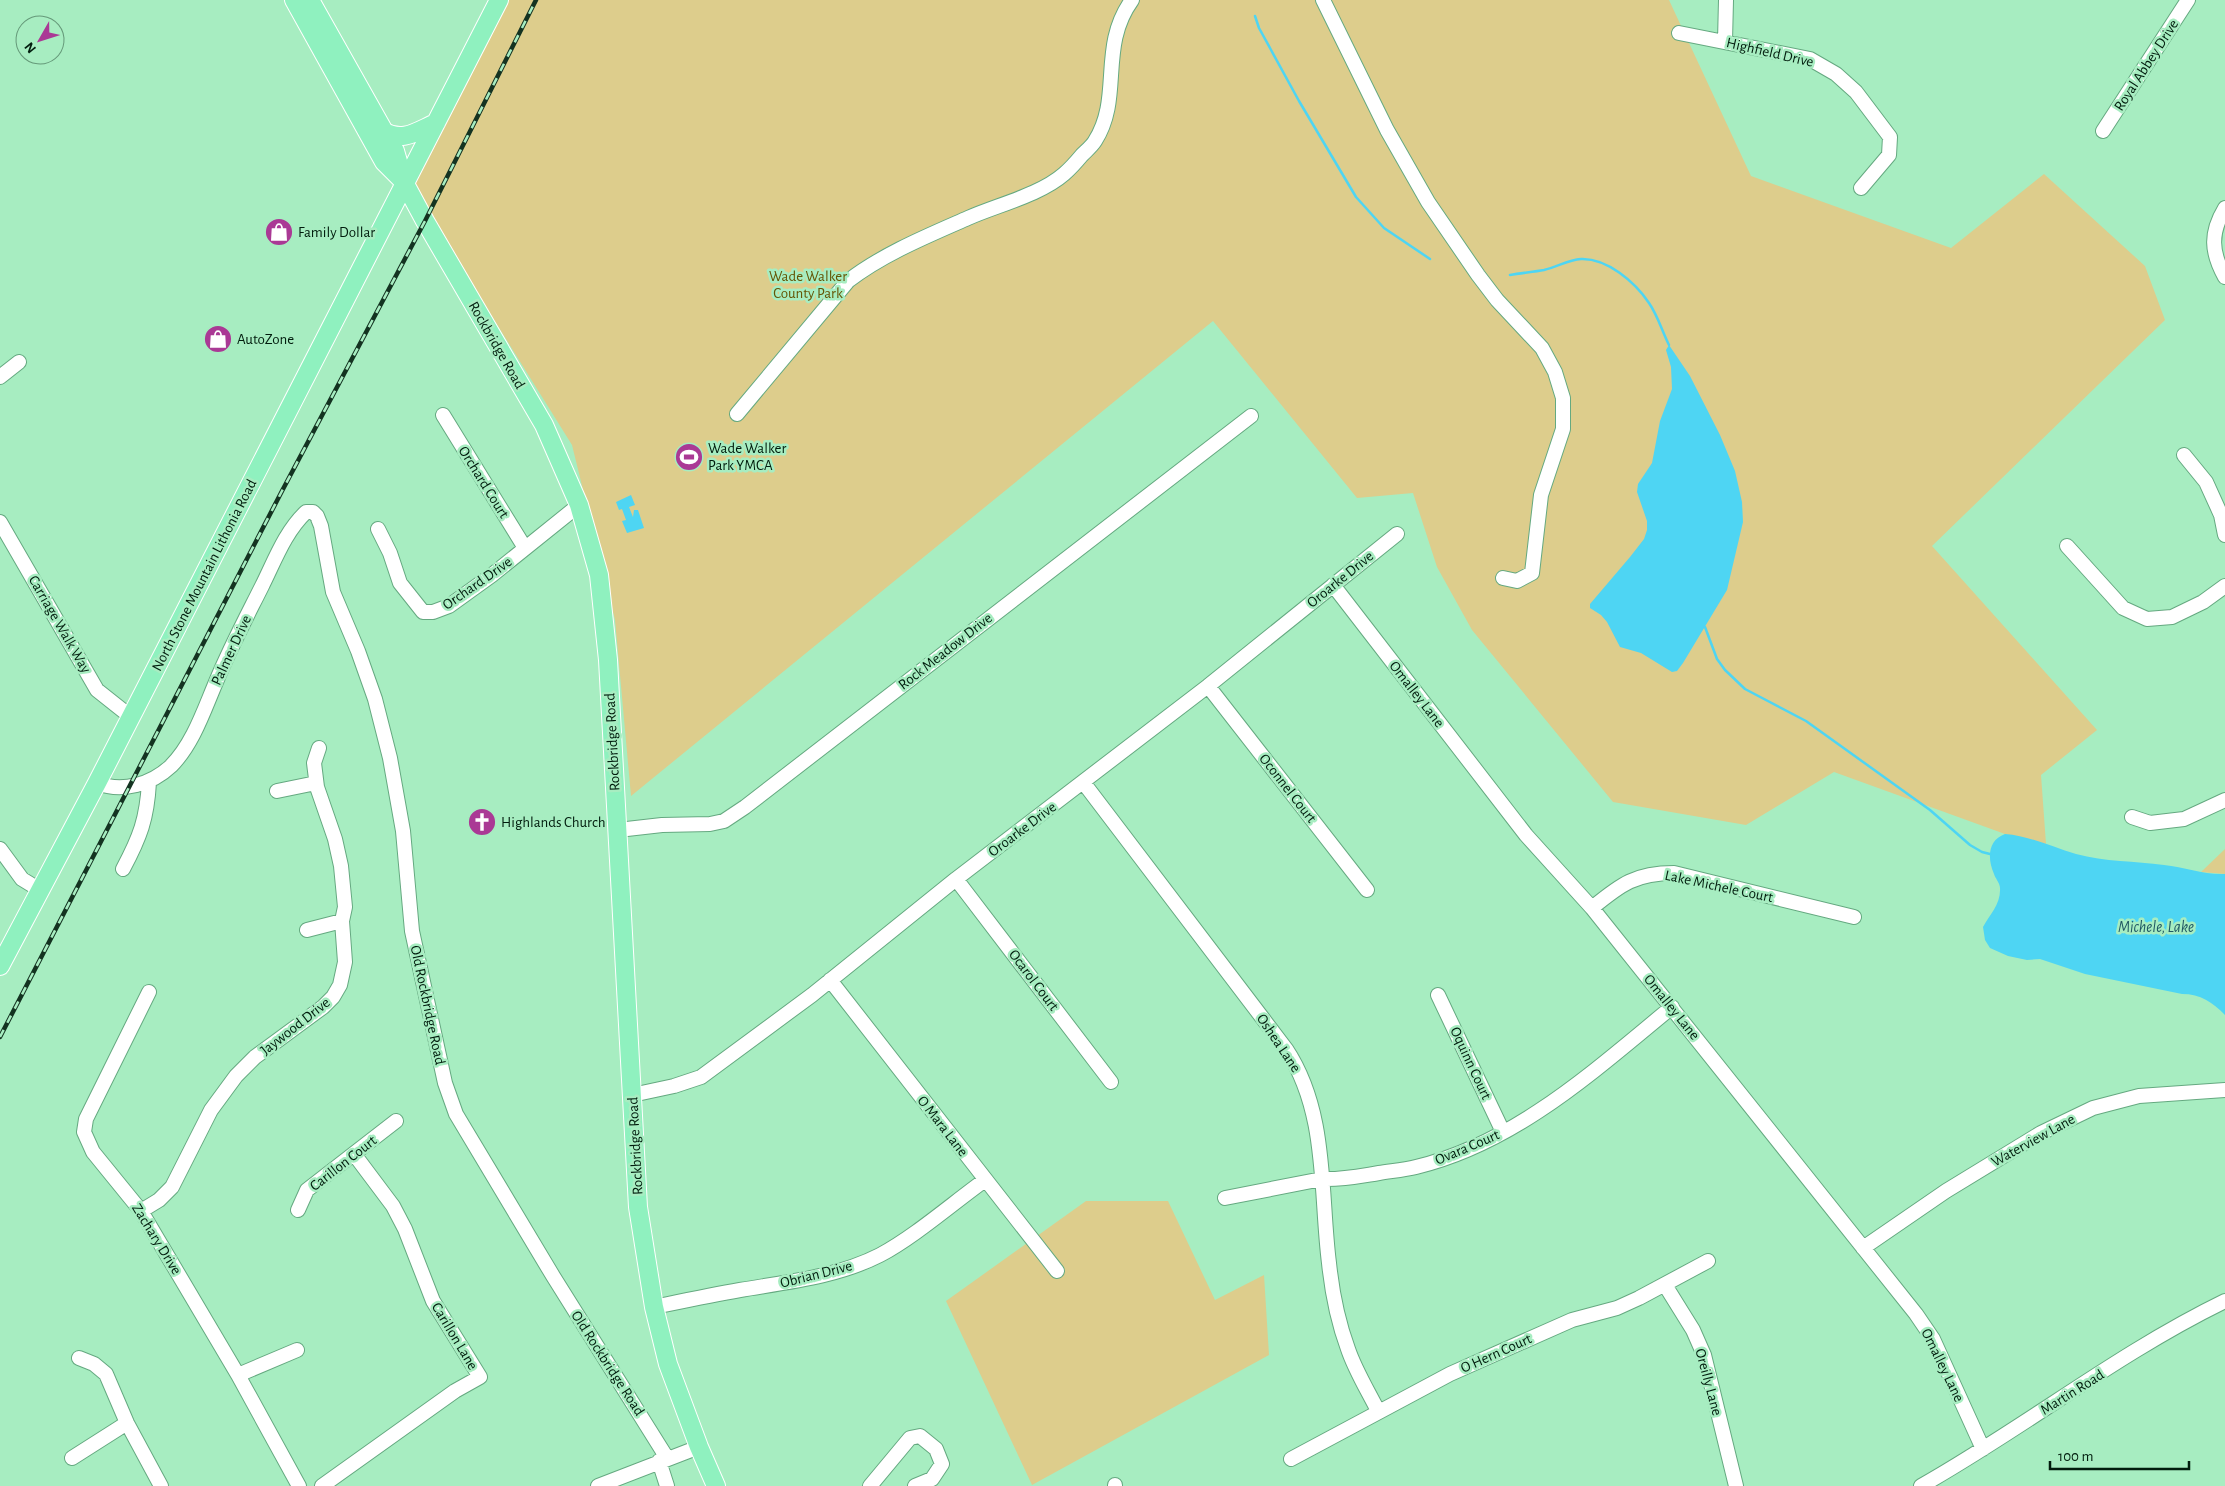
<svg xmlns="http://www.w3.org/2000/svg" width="2225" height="1486" font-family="'Alegreya Sans',sans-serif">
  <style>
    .green { fill: #ddcd8c }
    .water { fill: #4ed5f3 }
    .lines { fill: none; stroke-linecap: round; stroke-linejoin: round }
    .stream { stroke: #4ed5f3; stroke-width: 2.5 }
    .minor-casing { stroke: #65a980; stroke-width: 16 }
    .major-casing { stroke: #fff; stroke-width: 20 }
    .minor { stroke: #fff; stroke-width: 14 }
    .major { stroke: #8ff1bf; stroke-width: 18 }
    .rail-casing { stroke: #143321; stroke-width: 4.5 }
    .rail { stroke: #a7edc1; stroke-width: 2.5; stroke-dasharray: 8; stroke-linecap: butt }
    .labels { text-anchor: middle; stroke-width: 5; stroke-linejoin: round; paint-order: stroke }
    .street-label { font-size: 15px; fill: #011c0d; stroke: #a7edc1 }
    .poi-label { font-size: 15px; fill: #011c0d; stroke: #a7edc1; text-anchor: start }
    .park-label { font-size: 15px; fill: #655505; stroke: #a7edc1 }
    .water-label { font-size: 16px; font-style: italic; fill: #205764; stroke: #a7edc1 }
  </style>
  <rect width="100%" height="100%" fill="#a7edc1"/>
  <path class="green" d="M504,0H1669L1751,176L1951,248L2044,174L2145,266L2165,320L1932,546L2097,730L2041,775L2046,844L2005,834L1834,772L1746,825L1613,802L1472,630L1437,567L1413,493L1357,498L1213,321L631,796L615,620L572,445L410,185Z
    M2225,849V874L2201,872Z
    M1086,1201H1168L1215,1300L1264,1275L1269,1355L1032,1485L946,1301Z"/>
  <path class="water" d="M1669,345L1690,376L1720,435L1735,471L1742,502L1743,522L1727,590L1683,663L1677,671L1672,672L1641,653L1620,647L1607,622L1601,615L1590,608V604L1630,557L1644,539L1647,530V521L1637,492L1638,484L1652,463L1660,421L1672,389L1671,367L1666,350Z
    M631,495L635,505L629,507L633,517L634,510H638L644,528L627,533L622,521L626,520L622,509L619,510L616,502Z
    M2005,834C2030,836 2052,847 2076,854C2105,862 2135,861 2164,865C2185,867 2204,875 2225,874V1015C2212,1002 2201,994 2182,994L2085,974L2040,959L2027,960L2008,956L1990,948L1985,940L1983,927C1990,914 2001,904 2000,888C2000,883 1995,878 1994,874C1987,858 1988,840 2005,834Z"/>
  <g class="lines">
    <path class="stream" d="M1255,16L1259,28L1299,101L1356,197L1384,228L1430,259
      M1510,275C1521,273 1533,272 1544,270C1557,267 1568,260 1581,259C1607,258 1635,282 1649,303C1658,316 1662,331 1669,345
      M1705,627L1717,659L1725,670L1745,689L1806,721L1930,810L1970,845L1982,852L1990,854"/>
    <defs>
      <path id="minor" d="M1323,0L1387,130L1428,202L1478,275L1497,300L1542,348L1555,372L1563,398V429L1541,495L1532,573L1517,581L1503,578
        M1679,33L1810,59L1836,74L1856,92L1890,137L1889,155L1861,188
        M1725,41L1726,0
        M2103,131L2188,0
        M2225,208C2210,233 2211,252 2225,277
        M0,377L19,362
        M737,414L848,281C883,254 927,236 968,218C997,205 1040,195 1064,174C1071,168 1077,161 1082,155C1087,150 1092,146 1095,141C1123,97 1098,47 1132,0
        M443,415L525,548
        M2184,455L2206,482L2221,515L2225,535
        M0,522L97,690L131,717
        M378,529L390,553L400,583L423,612H433L449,606L492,575L579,505
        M2067,546L2123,608L2147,619L2172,617L2203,602L2225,586
        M1333,585L1526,835L1592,908L1916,1314L1933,1339L1983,1449
        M1208,686L1367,890
        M1083,782L1286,1049C1328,1112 1320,1192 1329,1263C1332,1292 1338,1322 1348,1349C1355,1370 1368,1391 1378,1411
        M97,783C123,793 152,784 171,766C193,744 204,710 216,682C229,650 246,618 262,586C275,560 285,532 306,512H313L317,516L321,526L333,592L358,651L375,699L390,758L403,831L412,931L445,1083L456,1114L553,1276L667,1458
        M277,791L316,783
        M2132,817L2150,823L2184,819L2225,800
        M618,830L662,825L710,824L724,821L745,807L1251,416
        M0,849L22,879L40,890
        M123,869C140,837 147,819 149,782
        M956,879L1111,1082
        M1592,908C1621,884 1636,873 1674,873L1854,917
        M307,930L342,921
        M830,980L1057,1271
        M149,992L86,1119L84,1132L93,1152L141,1211L238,1375L299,1486
        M1438,995L1503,1132
        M632,1095L674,1086L701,1077L812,995L956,879L1208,686L1397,534
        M1225,1198L1322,1179C1341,1180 1360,1176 1379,1173C1391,1171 1404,1170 1416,1167C1516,1143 1595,1070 1672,1007
        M298,1210L307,1190L396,1121
        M141,1211L159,1200L172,1187L211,1110L236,1076L255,1057L323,1007L333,997L340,985L345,962L342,921L345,907L341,866L335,839L317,787L314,763L319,748
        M1863,1248L1946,1191L2041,1133L2093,1108L2139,1096L2225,1090
        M1665,1285L1693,1330L1704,1355L1736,1486
        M654,1307C683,1301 711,1295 740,1290C787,1282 837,1277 880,1255C914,1237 953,1203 985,1180
        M79,1358L94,1364L106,1374L127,1423L161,1486
        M238,1375L297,1350
        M72,1458L127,1423
        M1291,1459L1450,1374L1572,1320L1617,1308L1639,1298L1708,1261
        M659,1461L667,1486
        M1115,1485V1486
        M322,1486L455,1391L480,1377L433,1301L405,1229L393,1206L354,1154
        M598,1486L699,1447
        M870,1486L910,1438L920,1436L936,1449L942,1464L932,1479L915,1486
        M1921,1486C2024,1428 2118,1353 2225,1301"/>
      <path id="major" d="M294,0L384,162L402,180
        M310,0L395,151L404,182L425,221L544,425L579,505L599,575L608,660L638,1207L654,1307L668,1364L699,1447L716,1486
        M383,131C403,143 417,131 436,123
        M0,966L97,783L499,0"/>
    </defs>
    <use href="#minor" class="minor-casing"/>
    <use href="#major" class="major-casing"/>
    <use href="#minor" class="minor"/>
    <use href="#major" class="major"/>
    <defs>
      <path id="rail" d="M0,1037L282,491L425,221L536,0"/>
    </defs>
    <use href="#rail" class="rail-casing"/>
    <use href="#rail" class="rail"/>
  </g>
  <defs>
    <symbol id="shop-disc" viewBox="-11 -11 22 22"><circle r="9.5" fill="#aa3995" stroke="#a7edc1"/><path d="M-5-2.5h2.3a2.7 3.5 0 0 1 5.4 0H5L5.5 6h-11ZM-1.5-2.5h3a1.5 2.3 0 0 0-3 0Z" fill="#fff"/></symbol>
    <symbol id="stadium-disc" viewBox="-11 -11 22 22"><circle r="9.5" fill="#aa3995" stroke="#a7edc1"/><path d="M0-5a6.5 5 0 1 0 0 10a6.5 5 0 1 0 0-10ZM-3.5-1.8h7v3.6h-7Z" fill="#fff"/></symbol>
    <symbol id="church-disc" viewBox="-11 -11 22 22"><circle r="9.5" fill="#aa3995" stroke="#a7edc1"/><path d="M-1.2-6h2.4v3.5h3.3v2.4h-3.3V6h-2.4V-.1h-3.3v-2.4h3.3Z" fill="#fff"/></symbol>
  </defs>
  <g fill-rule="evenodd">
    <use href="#shop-disc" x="263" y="216" width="32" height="32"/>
    <use href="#shop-disc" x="202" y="323" width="32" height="32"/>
    <use href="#stadium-disc" x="673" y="441" width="32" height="32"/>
    <use href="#church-disc" x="466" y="806" width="32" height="32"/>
  </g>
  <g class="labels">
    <g class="street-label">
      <text transform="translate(1770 52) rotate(13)" y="5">Highfield Drive</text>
      <text transform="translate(2146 65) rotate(-57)" y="5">Royal Abbey Drive</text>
      <text transform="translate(497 345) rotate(60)" y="5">Rockbridge Road</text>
      <text transform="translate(484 482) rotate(58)" y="5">Orchard Court</text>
      <text transform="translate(204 575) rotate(-63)" y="5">North Stone Mountain Lithonia Road</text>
      <text transform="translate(1340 579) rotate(-39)" y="5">Oroarke Drive</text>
      <text transform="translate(477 583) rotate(-35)" y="5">Orchard Drive</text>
      <text transform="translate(60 624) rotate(60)" y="5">Carriage Walk Way</text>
      <text transform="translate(231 650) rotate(-65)" y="5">Palmer Drive</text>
      <text transform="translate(945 651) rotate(-38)" y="5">Rock Meadow Drive</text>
      <text transform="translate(1417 694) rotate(52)" y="5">Omalley Lane</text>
      <text transform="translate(612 742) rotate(-93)" y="5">Rockbridge Road</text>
      <text transform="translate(1288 788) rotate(52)" y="5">Oconnel Court</text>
      <text transform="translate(1022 829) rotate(-37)" y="5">Oroarke Drive</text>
      <text transform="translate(1719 886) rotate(12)" y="5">Lake Michele Court</text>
      <text transform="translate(1034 980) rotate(53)" y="5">Ocarol Court</text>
      <text transform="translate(428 1005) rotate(78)" y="5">Old Rockbridge Road</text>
      <text transform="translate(1672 1007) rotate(51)" y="5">Omalley Lane</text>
      <text transform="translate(295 1026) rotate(-38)" y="5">Jaywood Drive</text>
      <text transform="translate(1279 1043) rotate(56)" y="5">Oshea Lane</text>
      <text transform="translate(1471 1063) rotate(65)" y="5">Oquinn Court</text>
      <text transform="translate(943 1126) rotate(52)" y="5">O Mara Lane</text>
      <text transform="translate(2033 1140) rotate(-29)" y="5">Waterview Lane</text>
      <text transform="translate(635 1146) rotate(-93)" y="5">Rockbridge Road</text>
      <text transform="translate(1467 1147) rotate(-23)" y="5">Ovara Court</text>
      <text transform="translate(343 1163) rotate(-38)" y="5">Carillon Court</text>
      <text transform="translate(157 1239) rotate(58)" y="5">Zachary Drive</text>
      <text transform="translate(816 1274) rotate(-14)" y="5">Obrian Drive</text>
      <text transform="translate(455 1336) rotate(59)" y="5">Carillon Lane</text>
      <text transform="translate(1496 1353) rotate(-24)" y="5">O Hern Court</text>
      <text transform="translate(608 1363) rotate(57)" y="5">Old Rockbridge Road</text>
      <text transform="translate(1943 1365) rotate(64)" y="5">Omalley Lane</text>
      <text transform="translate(1709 1382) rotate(75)" y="5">Oreilly Lane</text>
      <text transform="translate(2072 1392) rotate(-32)" y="5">Martin Road</text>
    </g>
    <g class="poi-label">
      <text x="298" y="237">Family Dollar</text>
      <text x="237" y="344">AutoZone</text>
      <text x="708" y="453">Wade Walker<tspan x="708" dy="17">Park YMCA</tspan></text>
      <text x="501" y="827">Highlands Church</text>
    </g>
    <g class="park-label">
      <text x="808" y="281">Wade Walker<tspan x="808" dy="17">County Park</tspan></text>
    </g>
    <g class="water-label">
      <text x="2156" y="932">Michele, Lake</text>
    </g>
  </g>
  <g transform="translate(40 40) rotate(231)"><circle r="24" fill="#a7edc1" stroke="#659979"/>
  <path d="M0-4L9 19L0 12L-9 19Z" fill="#aa3995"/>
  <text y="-8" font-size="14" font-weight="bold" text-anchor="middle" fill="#011c0d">N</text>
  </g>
  <path d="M2050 1461v8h139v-8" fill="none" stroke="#011c0d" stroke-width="2.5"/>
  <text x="2058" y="1461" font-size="15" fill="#011c0d" stroke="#a7edc1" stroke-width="4" paint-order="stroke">100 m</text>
</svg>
